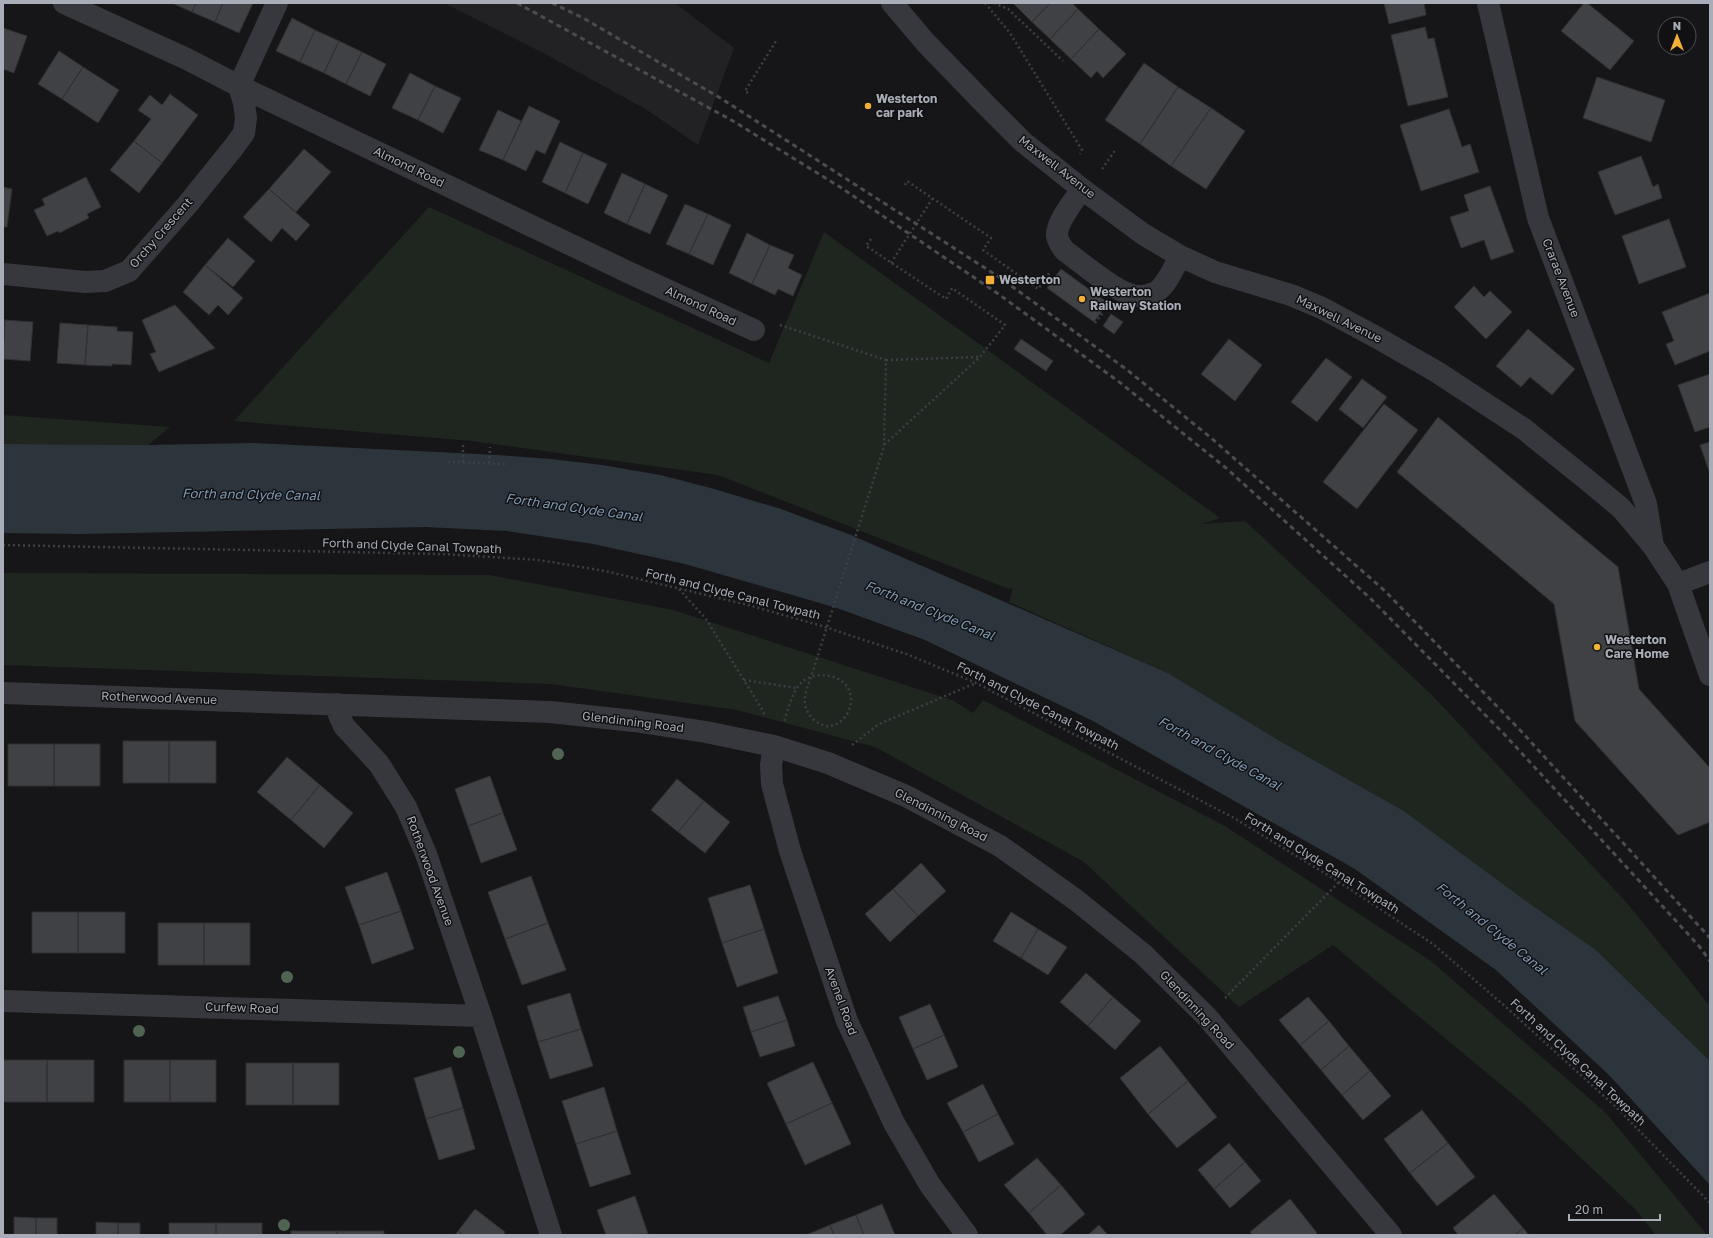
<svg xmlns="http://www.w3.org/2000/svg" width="1713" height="1238" font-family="'Golos Text',sans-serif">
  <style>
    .built { fill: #222225 }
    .green { fill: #1e261f }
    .water { fill: #2c353c }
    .building { fill: #404145; stroke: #303034 }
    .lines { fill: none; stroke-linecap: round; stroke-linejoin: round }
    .path { stroke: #3d3f44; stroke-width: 2.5; stroke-dasharray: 2 3; stroke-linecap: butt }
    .minor { stroke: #37383d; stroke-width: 22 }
    .rail { stroke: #4a4c52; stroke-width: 3; stroke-dasharray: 5 4; stroke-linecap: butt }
    .tree { fill: #506452 }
    .poi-dot { fill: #f2b134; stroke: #111113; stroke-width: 1.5 }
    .labels { text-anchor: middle; stroke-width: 3; stroke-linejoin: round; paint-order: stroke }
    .poi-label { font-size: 12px; font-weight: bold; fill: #a8adb8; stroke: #111113; text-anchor: start }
    .street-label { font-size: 12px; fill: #a8adb8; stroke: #111113 }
    .water-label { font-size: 13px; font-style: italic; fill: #7f9bb3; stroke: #111113 }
  </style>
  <rect width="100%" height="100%" fill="#161618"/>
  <path class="built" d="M444,3H675L734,48L698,145L647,110L547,55Z"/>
  <path class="green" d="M429,207L769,363L824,232L1220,518L1202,524L1245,521L1431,694L1627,903L1710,1006V1061L1596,950L1522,898L1404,811L1278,740L1168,673L1009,602L1013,588L1009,589L718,475L472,441L234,421Z
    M3,415L170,427L148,445L3,444Z
    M3,573L489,575L673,610L952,700L973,713L983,700L1225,826L1431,961L1606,1113L1707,1235H1656L1636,1210L1523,1103L1333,945L1239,1007L1084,862L875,747L737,710L551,684L3,665Z"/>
  <path class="water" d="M252,443L498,455L551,459L602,465L660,475L711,488L781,509L851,535L1168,673L1278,740L1404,811L1522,898L1596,950L1710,1061V1185L1609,1075L1496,970L1355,869L1091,720L925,640L837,608L685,564L593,544L507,531L425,527L79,534L3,533V444L148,445Z"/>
  <path class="building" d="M172,3H196L192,12Z
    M196,3H223L215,22L192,12Z
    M223,3H253L239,33L215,22Z
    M1013,3H1050L1032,22Z
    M1050,3H1072L1078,9L1050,39L1032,22Z
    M1384,3H1424L1426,15L1389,24Z
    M1584,3H1587L1634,41L1610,70L1561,31Z
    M1078,9L1099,29L1071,59L1050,39Z
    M292,18L315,30L300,62L276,51Z
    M1425,27L1428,39L1434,38L1448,97L1408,106L1391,35Z
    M3,28L27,36L14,73L3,69Z
    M1099,29L1126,54L1103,78L1097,71L1091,78L1071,59Z
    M315,30L339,41L324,73L300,62Z
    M339,41L362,52L346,84L324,73Z
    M59,51L83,67L62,99L38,84Z
    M362,52L386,64L370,96L346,84Z
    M1144,63L1178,87L1140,144L1105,120Z
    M83,67L119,90L98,123L62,99Z
    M410,73L435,86L418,120L392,108Z
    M1597,77L1665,100L1651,142L1583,118Z
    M435,86L461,98L443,133L418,120Z
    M1178,87L1211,108L1171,166L1140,144Z
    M170,94L198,115L162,163L134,141L151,119L138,110L150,95L162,105Z
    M529,106L560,121L545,154L536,150L526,171L503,160Z
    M1211,108L1245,131L1206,189L1171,166Z
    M1449,109L1462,147L1470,144L1479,172L1421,191L1400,125Z
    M498,110L521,121L503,160L479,150Z
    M134,141L162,163L139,193L110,170Z
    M560,142L583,153L565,193L542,182Z
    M304,149L331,172L296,212L269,189Z
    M583,153L607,164L588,204L565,193Z
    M1641,156L1653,187L1658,184L1662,198L1615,215L1598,172Z
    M622,173L645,184L627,224L604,213Z
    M86,177L101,207L87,214L89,218L59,233L58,231L47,236L34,210L45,205L42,199Z
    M645,184L668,195L650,234L627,224Z
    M1490,186L1514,252L1491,260L1484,240L1461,248L1450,217L1469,211L1464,195Z
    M3,187L12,189L7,227H3Z
    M269,189L310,225L296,241L282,228L271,242L243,217Z
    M685,204L708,214L689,254L666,244Z
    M708,214L731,225L713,265L689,254Z
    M1669,219L1686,267L1639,284L1622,236Z
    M747,233L770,245L752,284L729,273Z
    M228,238L255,261L233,287L205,265Z
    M770,245L794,255L788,268L802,275L793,296L778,289L775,295L752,284Z
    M205,265L243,298L228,315L218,305L209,315L183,292Z
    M1061,269L1108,303L1094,322L1047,288Z
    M1474,286L1484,297L1490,291L1512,312L1486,339L1454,307Z
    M1710,293V351L1675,365L1666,344L1674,341L1662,312Z
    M175,305L215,348L159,372L150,354L156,352L142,320Z
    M1111,314L1123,322L1114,334L1103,326Z
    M3,320H5L3,349Z
    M5,320L33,322L30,361L3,359Z
    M60,323L88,325L85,365L57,363Z
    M88,325L117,327V331L133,332L131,365L112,364V366L85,365Z
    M1528,329L1575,369L1552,395L1530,377L1521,387L1496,366Z
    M1021,339L1053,361L1046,371L1014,349Z
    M1229,339L1262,365L1235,401L1201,374Z
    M1326,358L1352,377L1317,422L1291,402Z
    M1710,374V427L1695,432L1678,385Z
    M1362,379L1387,397L1363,428L1339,409Z
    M1384,404L1418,430L1357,509L1323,482Z
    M1438,417L1618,567L1639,689L1710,768V822L1678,835L1575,721L1554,604L1397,472Z
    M1710,442V474L1700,445Z
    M123,741H169V783H123Z
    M169,741H216V783H169Z
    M8,744H54V786H8Z
    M54,744H100V786H54Z
    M287,757L320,785L291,820L257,792Z
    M490,776L503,813L468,826L455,789Z
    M677,779L704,801L678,832L651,810Z
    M320,785L353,813L324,848L291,820Z
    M704,801L730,822L705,853L678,832Z
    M503,813L517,850L481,863L468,826Z
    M921,863L946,891L918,916L893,889Z
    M387,872L401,911L359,925L345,887Z
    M531,876L548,923L505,939L488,892Z
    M750,885L764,929L722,943L708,898Z
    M893,889L918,916L890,942L865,914Z
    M401,911L414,949L372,964L359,925Z
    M32,912H78V953H32Z
    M78,912H125V953H78Z
    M1011,912L1038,929L1021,958L993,941Z
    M158,923H204V965H158Z
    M204,923H250V965H204Z
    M548,923L566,970L522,985L505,939Z
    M764,929L778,973L737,987L722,943Z
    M1038,929L1067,947L1048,975L1021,958Z
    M1086,973L1113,997L1088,1026L1060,1002Z
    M570,993L581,1029L538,1042L527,1006Z
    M778,996L787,1020L751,1032L743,1007Z
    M1113,997L1141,1021L1115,1050L1088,1026Z
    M1308,997L1329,1021L1300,1045L1279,1020Z
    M930,1004L944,1035L913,1049L899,1017Z
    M787,1020L795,1046L760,1057L751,1032Z
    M1329,1021L1349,1046L1321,1070L1300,1045Z
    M581,1029L593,1066L550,1079L538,1042Z
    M944,1035L958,1067L927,1080L913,1049Z
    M1160,1046L1188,1081L1148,1114L1120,1078Z
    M1349,1046L1370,1071L1342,1095L1321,1070Z
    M3,1060H47V1102H3Z
    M47,1060H94V1102H47Z
    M124,1060H170V1102H124Z
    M170,1060H216V1102H170Z
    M813,1062L832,1103L786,1124L767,1083Z
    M246,1063H293V1105H246Z
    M293,1063H339V1105H293Z
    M451,1067L463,1108L426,1119L414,1078Z
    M1370,1071L1391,1096L1363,1120L1342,1095Z
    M1188,1081L1217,1117L1177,1148L1148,1114Z
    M983,1084L998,1114L963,1132L947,1103Z
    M604,1087L617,1131L576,1144L562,1101Z
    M832,1103L851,1144L805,1165L786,1124Z
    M463,1108L475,1149L439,1160L426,1119Z
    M1422,1110L1448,1143L1410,1173L1384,1139Z
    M998,1114L1014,1144L979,1162L963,1132Z
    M617,1131L631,1174L590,1187L576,1144Z
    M1229,1143L1245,1162L1214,1189L1198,1170Z
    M1448,1143L1475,1177L1437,1206L1410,1173Z
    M1037,1158L1061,1185L1029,1213L1004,1185Z
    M1245,1162L1261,1181L1230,1208L1214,1189Z
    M1061,1185L1085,1214L1060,1235H1047L1029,1213Z
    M1494,1194L1523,1228L1515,1235H1458L1453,1228Z
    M635,1196L648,1234L606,1235L597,1210Z
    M1290,1199L1317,1233L1315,1235H1253L1250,1232Z
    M882,1204L895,1235H864L856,1215Z
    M475,1209L505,1232L503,1235H463L458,1231Z
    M856,1215L864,1235H834L830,1225Z
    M14,1217L36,1218V1235H14Z
    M36,1218H57V1235H36Z
    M96,1222L118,1223V1235H96Z
    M118,1223H140V1235H118Z
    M169,1223H216V1235H169Z
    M216,1223H262V1235H216Z
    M830,1225L834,1235H806Z
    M1099,1225L1108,1235H1088Z
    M1523,1228L1529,1235H1515Z
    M291,1231H337V1235H291Z
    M337,1231H384V1235H337Z
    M458,1231L463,1235H455Z"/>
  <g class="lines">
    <path class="path" d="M985,3L1010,33L1082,150L1080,154
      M994,3L1008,9L1063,61
      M748,93L745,91L776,41
      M1102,169L1116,149
      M905,185L907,181L991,238L983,250L1038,289L1050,272
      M871,239L866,246L946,299L952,288L1005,325L980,357L885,444
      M891,263L932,199
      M1095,323L1104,311
      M780,325L886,360L884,444L883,450L811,677C805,693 800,706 813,719C817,723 825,727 830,726C847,723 856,703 848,688C839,673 813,671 801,683C792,692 788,710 784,722
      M886,360L979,357
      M448,462L505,464
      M463,462V444
      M489,463L490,447
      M3,545L442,554L539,560L605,571L748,605L822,626L909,655L976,683L1234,818L1339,882L1433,944L1507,1008L1617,1108L1710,1203
      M679,589L706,619L763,711L765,717
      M744,680L797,688
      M852,745L879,724L976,683
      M1225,998L1339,882"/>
    <path class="minor" d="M64,3L187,59L239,86L632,274L754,330
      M892,3L926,43L987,106L1023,142L1082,189L1143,234L1180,256L1215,272L1291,295L1322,308L1376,337L1437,372L1524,429L1586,479L1621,508L1653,546L1678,584L1710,675
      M1488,3L1538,218L1646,504L1653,546
      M239,86L277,3
      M1082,189C1074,201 1056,222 1057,236C1058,242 1061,246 1065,251C1081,262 1114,291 1132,295C1139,297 1149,295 1156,292C1167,285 1174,267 1180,256
      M3,274L85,282L105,281L129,271L187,205L233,148L244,133L246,118L244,103L239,86
      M1678,584L1710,572
      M3,693L550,712L634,721L706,732L774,746L828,763L906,796L1000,846L1076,900L1143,954L1207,1017L1391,1235
      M337,704L339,715L344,726L379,764L406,807L426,854L481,1016L551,1235
      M774,746L771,765L772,784L790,851L847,1021L894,1123L930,1185L967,1235
      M3,1001L481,1016"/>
    <path class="rail" d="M517,3L733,121L840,187L997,293L1118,381L1226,468L1370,598L1505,735L1699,946L1710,961
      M552,3L583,18L722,99L999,277L1126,369L1210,437L1385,591L1520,730L1710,938"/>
  </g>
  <g class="tree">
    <circle cx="558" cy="754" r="6"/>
    <circle cx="287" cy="977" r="6"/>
    <circle cx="139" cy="1031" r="6"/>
    <circle cx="459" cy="1052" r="6"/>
    <circle cx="284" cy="1225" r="6"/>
  </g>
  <g class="poi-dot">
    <circle cx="868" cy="106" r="4"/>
    <rect x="985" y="275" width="10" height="10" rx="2"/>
    <circle cx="1082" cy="299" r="4"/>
    <circle cx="1597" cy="647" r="4"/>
  </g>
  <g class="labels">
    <g class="poi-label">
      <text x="876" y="103">Westerton<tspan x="876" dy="14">car park</tspan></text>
      <text x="999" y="284">Westerton</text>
      <text x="1090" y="296">Westerton<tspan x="1090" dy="14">Railway Station</tspan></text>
      <text x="1605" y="644">Westerton<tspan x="1605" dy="14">Care Home</tspan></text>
    </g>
    <g class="street-label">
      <text transform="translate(409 167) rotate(26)" y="4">Almond Road</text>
      <text transform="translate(1057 167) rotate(38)" y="4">Maxwell Avenue</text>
      <text transform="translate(161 233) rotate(-49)" y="4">Orchy Crescent</text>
      <text transform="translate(1561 278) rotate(69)" y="4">Crarae Avenue</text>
      <text transform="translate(701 306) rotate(25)" y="4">Almond Road</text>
      <text transform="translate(1339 319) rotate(26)" y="4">Maxwell Avenue</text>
      <text transform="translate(412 546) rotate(2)" y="4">Forth and Clyde Canal Towpath</text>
      <text transform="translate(733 594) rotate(14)" y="4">Forth and Clyde Canal Towpath</text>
      <text transform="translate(159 698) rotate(2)" y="4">Rotherwood Avenue</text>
      <text transform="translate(1038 706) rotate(27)" y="4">Forth and Clyde Canal Towpath</text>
      <text transform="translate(633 722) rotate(7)" y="4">Glendinning Road</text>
      <text transform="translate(941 815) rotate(27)" y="4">Glendinning Road</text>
      <text transform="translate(1322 863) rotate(32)" y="4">Forth and Clyde Canal Towpath</text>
      <text transform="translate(430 871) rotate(70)" y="4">Rotherwood Avenue</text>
      <text transform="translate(841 1001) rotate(70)" y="4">Avenel Road</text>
      <text transform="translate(242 1008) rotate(2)" y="4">Curfew Road</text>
      <text transform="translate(1197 1010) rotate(47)" y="4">Glendinning Road</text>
      <text transform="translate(1578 1062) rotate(43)" y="4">Forth and Clyde Canal Towpath</text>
    </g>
    <g class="water-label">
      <text transform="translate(251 494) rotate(1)" y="5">Forth and Clyde Canal</text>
      <text transform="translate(574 507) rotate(8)" y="5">Forth and Clyde Canal</text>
      <text transform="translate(930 610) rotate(22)" y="5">Forth and Clyde Canal</text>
      <text transform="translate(1220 753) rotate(29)" y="5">Forth and Clyde Canal</text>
      <text transform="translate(1492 928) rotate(39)" y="5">Forth and Clyde Canal</text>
    </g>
  </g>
  <rect width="1713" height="1238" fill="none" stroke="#a8adb8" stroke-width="8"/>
  <g transform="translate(1677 36)"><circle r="19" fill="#111113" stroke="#4d4f55"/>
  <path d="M0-3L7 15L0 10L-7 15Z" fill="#f2b134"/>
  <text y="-6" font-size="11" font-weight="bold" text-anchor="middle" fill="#a8adb8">N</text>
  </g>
  <path d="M1569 1214v6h91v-6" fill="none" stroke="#a8adb8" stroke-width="2"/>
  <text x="1575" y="1214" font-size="12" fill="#a8adb8" stroke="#111113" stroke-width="3" paint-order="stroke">20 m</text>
</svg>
